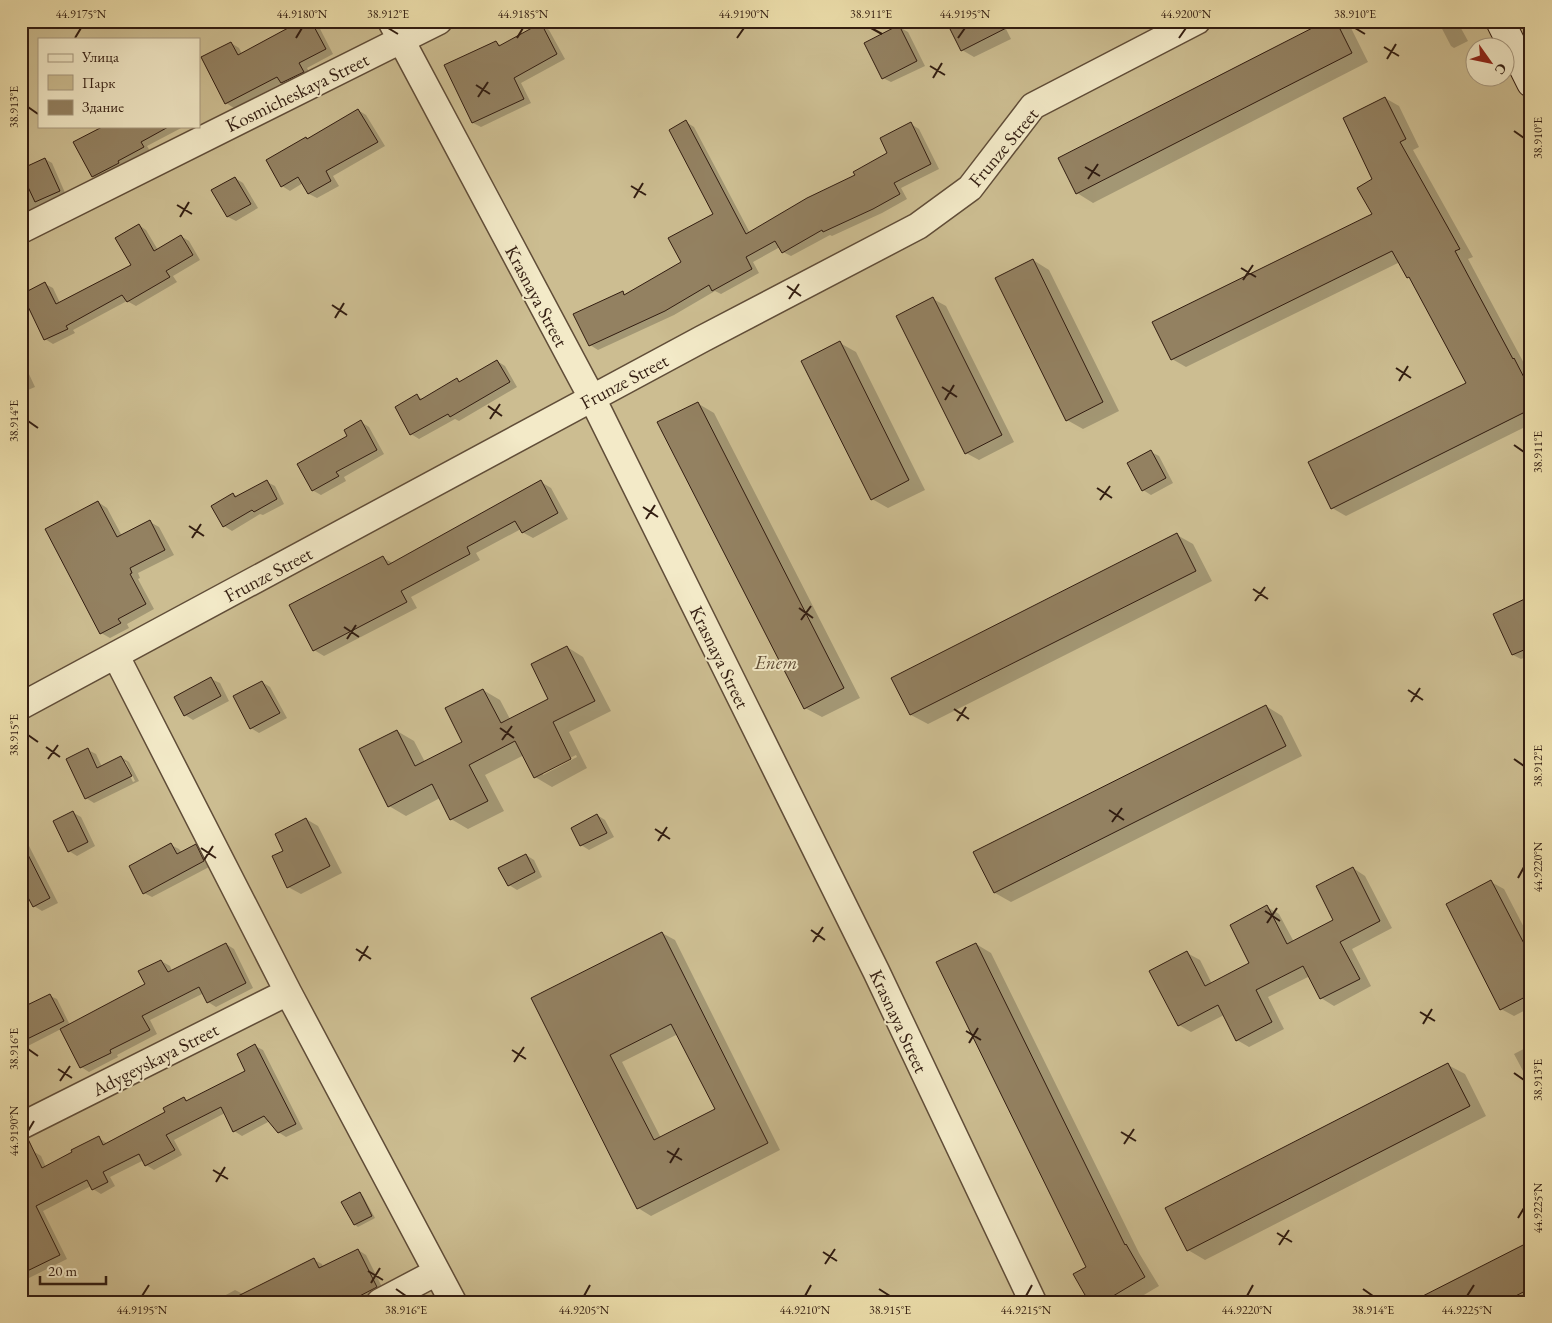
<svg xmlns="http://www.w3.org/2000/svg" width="1552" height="1323" font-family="'EB Garamond',serif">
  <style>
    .green { fill: #ccbd91; stroke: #7f6d51; fill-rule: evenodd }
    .shadow { fill: #0003; fill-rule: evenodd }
    .building { fill: #938161; stroke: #321d11; fill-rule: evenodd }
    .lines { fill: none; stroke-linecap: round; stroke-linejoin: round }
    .street-casing { stroke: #604d38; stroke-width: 29 }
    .secondary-casing { stroke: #321d11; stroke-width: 30 }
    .street { stroke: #f3eac8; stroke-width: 26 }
    .secondary { stroke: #f3eac8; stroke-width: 28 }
    .ticks { fill: none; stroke: #321d11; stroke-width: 2 }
    .labels { text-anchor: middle; stroke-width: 4; stroke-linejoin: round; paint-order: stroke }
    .street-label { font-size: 19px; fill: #321d11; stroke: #f3eac8 }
    .park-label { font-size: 19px; font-style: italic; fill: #604d37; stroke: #f3eac8 }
    .neatline { fill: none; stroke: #321d11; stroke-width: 2 }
    .ticks-label { font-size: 12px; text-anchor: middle; fill: #321d11 }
  </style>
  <rect width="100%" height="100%" fill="#ecdeab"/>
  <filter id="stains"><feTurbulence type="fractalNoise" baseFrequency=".004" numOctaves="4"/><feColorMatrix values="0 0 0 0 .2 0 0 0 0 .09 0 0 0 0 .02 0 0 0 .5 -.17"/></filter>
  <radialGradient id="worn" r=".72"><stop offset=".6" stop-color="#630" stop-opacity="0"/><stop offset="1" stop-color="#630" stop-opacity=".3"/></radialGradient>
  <path class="green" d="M21,21H1531V1302H21ZM39,39H199V126H39ZM1474,48H1504V78H1474Z"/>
  <path class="shadow" d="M304,21H313L317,23L333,54L307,68L311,76L290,87L282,83L234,108L226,103L231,43L239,48L242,54Z
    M1002,21L1011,39L974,57L962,50Z
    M1328,21H1339L1351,28L1368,62L1093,203L1077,193Z
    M1438,21H1457L1468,41L1454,48L1451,46Z
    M541,25L549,30L565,59L521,83L531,103L481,127L473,123L496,42L502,46Z
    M899,27L908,32L925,66L891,82L883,78Z
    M1385,98L1399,106L1419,147L1413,150L1473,257L1468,259L1526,367L1531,373V424L1346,516L1332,508L1467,383L1412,279L1408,277L1400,262L1186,367L1172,359L1373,215L1374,179Z
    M358,110L366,115L385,146L333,176L339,186L317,198L309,194L303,183L290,191L282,186L268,161L308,140Z
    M686,122L694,127L750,233L857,176L889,153L911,124L919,129L939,169L901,188L907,199L882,213L832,236L830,235L791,256L783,252L780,247L753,262L759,273L721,294L715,291L674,315L598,350L590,345L623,293L626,295L683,262L714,214Z
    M110,126H185L147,146L150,151L100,181L92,176Z
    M45,159L52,163L66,195L44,205H42L21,215V181L26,179Z
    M235,178L243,183L258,208L236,221L228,217Z
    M139,225L146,230L158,250L181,236L189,241L200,260L173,276L177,282L136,306L127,301L73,330L75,333L53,344L45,339V284L53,288L60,303L132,265Z
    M1033,260L1049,270L1119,411L1083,429L1067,420Z
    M933,299L946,306L1014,442L979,460L966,453Z
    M840,343L856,352L925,490L888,508L872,499Z
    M497,361L505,366L517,387L459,421L455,419L419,439L411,434L417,396L423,399L457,380L461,382Z
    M21,368L28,372L35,387L21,393Z
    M697,403L714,413L860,698L822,717L805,708Z
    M361,422L369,427L384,454L344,477L346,481L321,495L312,490L348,437Z
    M1151,452L1159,456L1173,483L1151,495L1143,490Z
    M267,482L275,486L284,504L263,515L260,514L232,531L224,526L213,506L233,494L238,497Z
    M541,482L551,488L568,519L533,538L522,532L521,529L476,553L480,560L411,597L417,608L324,656L314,650L383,558L393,563Z
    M98,502L107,508L122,536L150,522L159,527L174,555L138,573L140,578L138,579L154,609L127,624L129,628L110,638L101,633Z
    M1177,535L1193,544L1212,581L928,724L911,715L893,678Z
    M1531,597V655L1521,659L1513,655L1494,615Z
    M567,647L583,657L611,711L569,732L587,768L552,787L535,777L524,755L485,775L504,811L468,829L451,819L440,798L406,816L389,806L397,731L414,741L425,762L464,742L483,690L500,700L510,719L550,699ZM576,755L577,757L543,775V772Z
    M211,679L220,683L229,701L193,720L185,715Z
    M262,682L270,687L287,718L259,733L251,728Z
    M1266,706L1282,716L1302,756L1011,902L995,893Z
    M88,750L96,754L102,767L121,757L129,762L139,781L94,803L86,798ZM123,762H126L135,781L133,782Z
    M72,812L81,817L95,846L77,856L69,851Z
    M597,815L605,820L614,837L589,850L581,845Z
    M306,819L318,826L342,873L301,894L288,887L285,851Z
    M21,837L26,840L58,903L42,911L34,906L21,881Z
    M171,845L179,849L182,853L196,846L204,851L211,866L152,897L144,893Z
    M526,855L534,860L542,877L517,890L509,885Z
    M1353,868L1365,876L1392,928L1352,949L1371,986L1334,1006L1321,998L1310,976L1268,997L1284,1029L1249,1047L1237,1040L1224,1015L1191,1032L1179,1025L1187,953L1200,960L1212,984L1251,964L1267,907L1279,914L1294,942L1335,921Z
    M1491,882L1504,889L1531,941V1007L1514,1016L1501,1009Z
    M662,933L675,940L780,1150L651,1216L638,1208L533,999ZM678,1034L717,1110L661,1138L622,1062Z
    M226,944L234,949L253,988L216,1007L208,1002L204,993L150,1020L157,1034L117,1055L118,1057L89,1072L81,1067L61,1029L26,1047L21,1044V1010L50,996L57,999L70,1025L147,985L161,961L170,966L172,971Z
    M976,944L991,953L1139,1253L1159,1286L1132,1302H1090L1088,1267Z
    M1531,1045V1086L1514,1054Z
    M255,1046L263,1050L303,1129L286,1137L278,1132L270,1121L242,1136L234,1131L225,1113L174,1140L182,1155L154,1170L146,1165L144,1160L110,1177L115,1186L101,1194L93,1189L91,1186L43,1211L67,1259L25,1280L21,1278V1157L33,1151L41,1156L46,1167L99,1138L108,1144L166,1112L184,1098L188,1101L246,1071Z
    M1448,1065L1465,1074L1486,1116L1205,1260L1188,1250Z
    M21,1093L25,1101L21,1103Z
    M360,1194L363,1196L375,1218L358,1227L354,1224Z
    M1531,1242V1302H1413Z
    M358,1250L366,1255L384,1291L364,1302H213L235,1290L243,1294L314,1260L322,1264L323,1267Z"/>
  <path class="building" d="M301,21H311L326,49L299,63L304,72L281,83L277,77L225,104L201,57L231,42L238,55Z
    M946,21H1020L961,51Z
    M1326,21H1336L1352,53L1076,194L1058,158Z
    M541,23L557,54L514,78L524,99L472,123L444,65L496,41L499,46Z
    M899,25L917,61L882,79L864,43Z
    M1385,97L1406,139L1400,142L1460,249L1455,251L1513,359L1514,358L1531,391V409L1331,509L1308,462L1466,383L1409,277L1407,278L1392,251L1171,360L1152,322L1372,214L1357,188L1372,179L1343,118Z
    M358,109L378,142L326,171L331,181L308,194L298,177L281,187L266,160L306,137L307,139Z
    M686,120L746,234L807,198L855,175L853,172L887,153L880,138L911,122L931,164L894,183L900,194L873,209L823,232L822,230L782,253L775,241L746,257L752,269L712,291L709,285L665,311L589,346L573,314L623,291L624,295L681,262L668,238L713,214L669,130Z
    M104,126H170L141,142L144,147L118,161L119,163L92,177L73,142Z
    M45,158L60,191L35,202L21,172V169Z
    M235,177L251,204L227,217L211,190Z
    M139,224L154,251L181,235L193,255L166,271L170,277L127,302L122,295L66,326L68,329L44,340L22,294L45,282L56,304L131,265L115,238Z
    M1033,259L1103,402L1066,421L995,278Z
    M933,297L1002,435L965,454L896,316Z
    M840,341L909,480L871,500L801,361Z
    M497,360L510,382L450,417L448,414L410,435L395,407L417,394L420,400L457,378L459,382Z
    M698,402L844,688L804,709L657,422Z
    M361,420L377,450L336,472L339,476L312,491L297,464L347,436L344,430Z
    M1151,450L1166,478L1142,491L1127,463Z
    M267,480L277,499L254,512L252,510L223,527L211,506L233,493L235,497Z
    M541,480L558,513L522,533L515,521L467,547L470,554L401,591L407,602L313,651L289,605L383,556L388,565Z
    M98,501L117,537L150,520L165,550L130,568L132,573L130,574L146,604L118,619L121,623L100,634L45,529Z
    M1177,533L1196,571L910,715L891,678Z
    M1531,596V647L1512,655L1493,614Z
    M567,646L595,701L553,722L571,759L534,778L515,741L469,765L488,801L450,820L432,784L388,807L359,749L397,730L415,766L462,742L445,708L483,689L501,723L548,699L531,664Z
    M211,677L221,696L184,716L174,697Z
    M262,681L280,713L250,729L233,696Z
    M1266,705L1286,746L994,893L973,852Z
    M88,748L97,768L121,756L132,776L85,799L66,759Z
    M73,811L88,842L68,852L53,821Z
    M597,814L607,833L580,846L571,828Z
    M306,818L330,866L287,888L272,856L283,851L275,834Z
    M21,841L50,898L33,907L21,884Z
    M171,843L177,854L196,844L204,861L143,894L129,866Z
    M526,854L535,872L508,886L498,868Z
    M1353,867L1380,921L1340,942L1360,979L1320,999L1303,966L1256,990L1272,1022L1236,1041L1218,1005L1178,1026L1149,971L1187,951L1205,986L1249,963L1230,925L1267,905L1287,944L1333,920L1316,886Z
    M1491,880L1531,957V994L1500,1010L1446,904Z
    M662,932L768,1143L637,1209L531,998ZM671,1024L715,1109L654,1140L610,1055Z
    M226,943L246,983L207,1003L199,987L142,1016L150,1030L110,1050L111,1053L80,1068L60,1029L145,984L138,971L161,960L168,972Z
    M976,943L1125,1245L1126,1244L1145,1277L1103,1302H1089L1073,1274L1086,1267L936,962Z
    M50,994L64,1021L21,1042V1008Z
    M255,1044L296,1124L278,1133L264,1116L233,1132L221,1107L166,1135L175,1150L145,1166L139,1154L103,1172L108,1182L92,1190L87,1180L36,1206L60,1255L21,1274V1141L28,1139L42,1168L72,1152L71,1150L99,1136L103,1145L165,1112L163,1108L184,1097L186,1101L245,1071L237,1054Z
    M1448,1063L1470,1106L1187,1251L1165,1208Z
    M360,1192L372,1216L354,1225L341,1202Z
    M1531,1241V1288L1504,1302H1411Z
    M358,1249L377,1287L348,1302H226L314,1258L319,1268Z"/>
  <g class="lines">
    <defs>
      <path id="street" d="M391,21L592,398L876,971L1033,1302
        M21,230L439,21
        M116,656L288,992L453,1302
        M21,706L702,339L918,226L970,188L1033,106L1197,21
        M21,1126L288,992
        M380,1302L437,1272"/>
      <path id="secondary" d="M1500,21L1531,83"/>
    </defs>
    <use href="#street" class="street-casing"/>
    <use href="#secondary" class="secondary-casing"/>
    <use href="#street" class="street"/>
    <use href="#secondary" class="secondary"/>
  </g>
  <path class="ticks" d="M388,28L398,34M871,28L882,34M1355,28L1365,34M75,38L81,28M296,38L302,28M517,38L523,28M737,38L744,28M958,38L965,28M1179,38L1186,28M1384,47L1399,56M1387,59L1396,44M930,66L945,75M933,78L942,63M476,85L490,94M478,97L488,82M28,107L38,114M1514,131L1524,138M1085,167L1100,176M1088,179L1098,164M631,186L646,195M634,198L643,183M177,205L192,214M180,217L189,202M1241,268L1256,277M1243,280L1253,265M787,286L801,296M789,299L799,284M332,305L347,315M335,318L344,303M1396,368L1411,378M1399,381L1408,366M942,387L957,397M945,400L954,385M488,406L502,416M490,419L500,404M28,421L38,428M1514,445L1524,452M1097,488L1112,498M1100,500L1110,486M643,507L658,517M646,519L655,505M189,526L204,536M192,538L201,524M1253,589L1268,599M1255,601L1265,587M799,608L813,618M801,620L811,606M344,627L359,637M347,639L356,625M1408,690L1423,700M1411,702L1420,688M954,709L969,719M957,721L966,707M500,728L514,738M28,735L38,742M502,740L512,726M46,747L60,757M48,759L58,745M1514,759L1524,766M1109,810L1124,820M1112,822L1122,808M655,829L670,839M658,841L667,827M201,848L216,858M204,860L213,846M1518,878L1524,867M1265,911L1280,921M1267,923L1277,908M811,930L825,940M813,942L823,927M356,949L371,959M359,961L368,946M1420,1012L1435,1021M1423,1024L1432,1009M966,1031L981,1040M969,1043L978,1028M28,1049L38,1056M512,1050L526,1059M514,1062L524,1047M58,1069L72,1078M1514,1073L1524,1080M60,1081L70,1066M28,1131L34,1121M1121,1132L1136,1141M1124,1144L1134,1129M667,1151L682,1160M670,1163L679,1148M213,1170L228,1179M216,1182L225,1167M1518,1218L1524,1208M1277,1233L1292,1242M1279,1245L1289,1230M823,1252L837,1261M825,1264L835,1249M368,1271L383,1280M371,1283L380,1268M396,1289L406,1296M879,1289L890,1296M1363,1289L1373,1296M142,1296L149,1285M584,1296L590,1285M805,1296L811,1285M1026,1296L1032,1285M1247,1296L1253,1285M1467,1296L1474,1285"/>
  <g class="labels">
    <g class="street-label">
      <text transform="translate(297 92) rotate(-26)" y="7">Kosmicheskaya Street</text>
      <text transform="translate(1003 147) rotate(-50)" y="7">Frunze Street</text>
      <text transform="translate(537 296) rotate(62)" y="7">Krasnaya Street</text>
      <text transform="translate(624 381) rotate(-28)" y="7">Frunze Street</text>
      <text transform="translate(268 574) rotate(-28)" y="7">Frunze Street</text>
      <text transform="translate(720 657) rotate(64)" y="7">Krasnaya Street</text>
      <text transform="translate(899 1021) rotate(65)" y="7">Krasnaya Street</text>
      <text transform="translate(155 1059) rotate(-27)" y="7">Adygeyskaya Street</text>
    </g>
    <g class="park-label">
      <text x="776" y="669">Enem</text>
    </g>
  </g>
  <rect width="1552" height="1323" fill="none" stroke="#ecdeab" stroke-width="55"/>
  <rect x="38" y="38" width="162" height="90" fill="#f3eac8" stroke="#a6987f"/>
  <rect x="48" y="54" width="25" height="8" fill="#f3eac8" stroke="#a6987f"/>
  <text x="82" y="62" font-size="15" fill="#321d11">Улица</text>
  <rect x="48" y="75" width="25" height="15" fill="#ccbd91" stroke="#a6987f"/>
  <text x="82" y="88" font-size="15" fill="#321d11">Парк</text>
  <rect x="48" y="100" width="25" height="15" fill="#938161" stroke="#a6987f"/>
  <text x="82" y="112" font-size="15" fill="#321d11">Здание</text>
  <g transform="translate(1490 62) rotate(123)"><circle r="24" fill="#f3eac8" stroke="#a6987f"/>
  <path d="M0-4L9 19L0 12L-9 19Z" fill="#8f2418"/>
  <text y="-8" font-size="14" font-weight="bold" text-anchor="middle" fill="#321d11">С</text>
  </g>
  <path d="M40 1276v8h66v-8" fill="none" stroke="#321d11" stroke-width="2.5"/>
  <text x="48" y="1276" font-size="15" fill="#321d11" stroke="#f3eac8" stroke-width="4" paint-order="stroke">20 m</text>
  <rect x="28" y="28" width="1496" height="1268" class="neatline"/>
  <g class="ticks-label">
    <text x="81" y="18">44.9175°N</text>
    <text x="302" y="18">44.9180°N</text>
    <text x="388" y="18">38.912°E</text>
    <text x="523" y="18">44.9185°N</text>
    <text x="744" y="18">44.9190°N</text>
    <text x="871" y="18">38.911°E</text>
    <text x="965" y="18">44.9195°N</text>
    <text x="1186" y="18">44.9200°N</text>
    <text x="1355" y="18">38.910°E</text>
    <text transform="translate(14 107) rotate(-90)" y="4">38.913°E</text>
    <text transform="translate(1538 138) rotate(-90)" y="4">38.910°E</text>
    <text transform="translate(14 421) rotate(-90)" y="4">38.914°E</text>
    <text transform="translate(1538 452) rotate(-90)" y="4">38.911°E</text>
    <text transform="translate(14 735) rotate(-90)" y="4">38.915°E</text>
    <text transform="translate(1538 766) rotate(-90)" y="4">38.912°E</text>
    <text transform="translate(1538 867) rotate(-90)" y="4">44.9220°N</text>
    <text transform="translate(14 1049) rotate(-90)" y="4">38.916°E</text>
    <text transform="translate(1538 1080) rotate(-90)" y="4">38.913°E</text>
    <text transform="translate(14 1131) rotate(-90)" y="4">44.9190°N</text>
    <text transform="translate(1538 1208) rotate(-90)" y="4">44.9225°N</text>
    <text x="142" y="1314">44.9195°N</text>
    <text x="406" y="1314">38.916°E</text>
    <text x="584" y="1314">44.9205°N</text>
    <text x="805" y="1314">44.9210°N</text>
    <text x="890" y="1314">38.915°E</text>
    <text x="1026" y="1314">44.9215°N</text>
    <text x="1247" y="1314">44.9220°N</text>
    <text x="1373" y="1314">38.914°E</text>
    <text x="1467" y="1314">44.9225°N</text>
  </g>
  <rect width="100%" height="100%" filter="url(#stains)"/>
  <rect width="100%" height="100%" fill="url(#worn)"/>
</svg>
